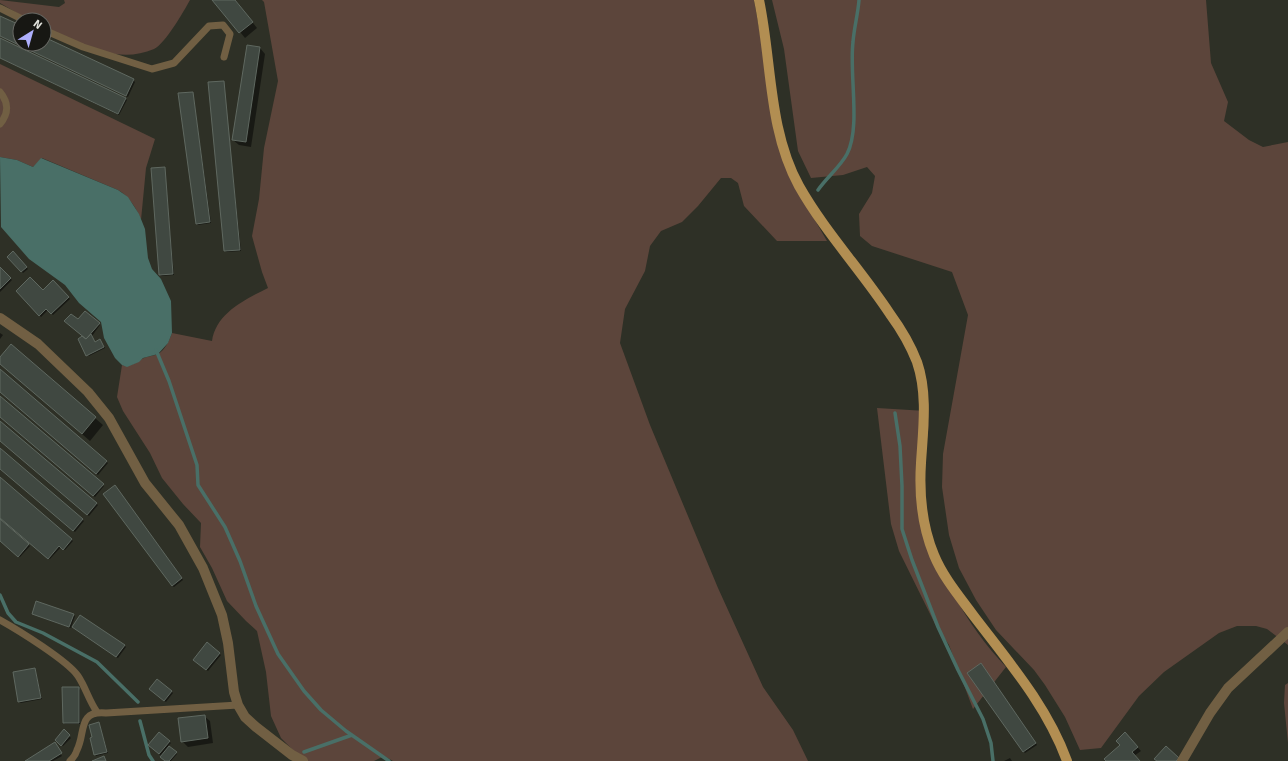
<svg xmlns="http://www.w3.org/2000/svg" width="1288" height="761" font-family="Signika,sans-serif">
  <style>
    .green { fill: #5c453b }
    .water { fill: #496f67 }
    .shadow { fill: #0007 }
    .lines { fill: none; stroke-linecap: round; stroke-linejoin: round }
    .stream { stroke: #496f67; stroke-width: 3.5 }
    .building { fill: #404841; stroke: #5f6860 }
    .service { stroke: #715f43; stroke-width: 7 }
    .minor { stroke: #715f43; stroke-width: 10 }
    .primary { stroke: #b28e52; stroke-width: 10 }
  </style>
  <rect width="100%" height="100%" fill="#2e3026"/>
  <path class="green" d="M0,0L59,7L65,3L64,0H190C184,11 165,44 154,49C118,65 76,44 44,28V20H29L0,3Z
    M262,0H754L771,96L805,203L827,241H777L744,206L738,183L731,178H721L698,206L682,222L661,231L650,246L645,271L625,309L620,343L650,425L718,588L763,687L793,730L808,761H393L384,756L374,761H304L281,738L271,716L266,672L257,631L246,621L227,601L212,568L200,547L201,523L183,504L162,478L150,453L123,411L117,397L122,365C130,367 136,363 142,359C147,356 153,356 158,354C165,350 169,341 172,333L212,341C216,313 246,299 268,288L262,272L252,236L259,199L264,148L278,81L264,2Z
    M772,0H1206L1211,63L1228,102L1224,121L1249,140L1263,147L1288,142V645L1267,629L1256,626H1237L1219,633L1164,672L1139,696L1101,748L1080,750L1065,717L1045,685L1034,670L996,630L976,600L959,568L949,535L942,487L943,454L968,315L952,272L872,246L860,236L859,214L872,193L875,176L867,167L843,175L811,178L798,151L784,49Z
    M0,64L155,139L146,168L141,220C137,209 129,196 118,190L42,158L33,167L17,160L0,157Z
    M877,408L926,411C931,427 927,435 925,450C924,464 925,479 925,493C926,557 963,621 1006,667L973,709L949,645L935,624L899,551L891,524Z
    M1288,683V743L1284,703L1285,685Z"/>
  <path class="water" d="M0,157L17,160L33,167L41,158L118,190L128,197L139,214L145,229L148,258L152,269L161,279L171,301L172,333L168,343L158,354L143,358L139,362L127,367L122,365L115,358L104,338L101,322L79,303L65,285L29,259L1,227Z"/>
  <path class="shadow" d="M214,0H235L257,28L245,38Z
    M0,17L20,26V44H44V38L133,80L135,82L128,97L0,36Z
    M0,39L125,98L127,100L119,115L0,58Z
    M248,46L260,48L265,54L251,147L239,145L233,140Z
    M223,82L241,251L227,252L225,251Z
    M193,93L211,223L198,225L196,223Z
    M164,168L174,275L162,276L160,275Z
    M13,253L28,269L23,273L9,257Z
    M0,269L12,280L0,292Z
    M53,281L70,299L53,315L48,310L41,317L17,291H43Z
    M85,312L100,325L92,336L95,343L100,340L105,348L89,356L79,339L84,337L78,321Z
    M0,333L3,335L0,339Z
    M12,346L103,425L90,441L0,363V359Z
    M0,370L108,463L98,475L0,391Z
    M0,397L104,486L95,497L0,416Z
    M0,422L98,505L89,516L0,440Z
    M0,450L84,521L75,532L0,468Z
    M0,478L73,541L65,550L61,547L50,559L0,516Z
    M116,488L183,580L174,587L172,586Z
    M0,521L30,546L20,557L0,540Z
    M33,614L73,615L75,616L71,628Z
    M74,628L124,645L126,647L118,658Z
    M208,644L221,655L208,671L195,660Z
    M982,666L1037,745L1025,753L1024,752Z
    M35,669L42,699L21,703L19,702Z
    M78,688L80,690V724H65L64,723Z
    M152,691H171L173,693L166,702Z
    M204,716L210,721L213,743L188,747L182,741Z
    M99,723L108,753L96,756L93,738Z
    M64,731L71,738L63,746L56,740Z
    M159,733L171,743L168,746L177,754L171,761H166L150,745Z
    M1125,734L1141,751L1134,756L1139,761H1107L1121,745Z
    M54,744L62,756L53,761H27Z
    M1010,758L1012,761H1004Z"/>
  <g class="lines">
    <path class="stream" d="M818,190C827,177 840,167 847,154C861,127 849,74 853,42C854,28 858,14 859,0
      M156,350L169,381L197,465L198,485L225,527L240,561L256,606L278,654L304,691L321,710L346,731L389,761
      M895,413L900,446L902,486V529L912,560L938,627L958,670L983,719L991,743L993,761
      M0,595L8,613L16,622L43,633L97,662L138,702
      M140,721L149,755L153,761
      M304,752L352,735"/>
  </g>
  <path class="building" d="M212,0H235L253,22L239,33Z
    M0,16L20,25V44H44V37L134,79L126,96L0,36Z
    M0,38L126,98L118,114L0,58Z
    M247,45L260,47L246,142L232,140Z
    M224,81L240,250L224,251L208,82Z
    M193,92L210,222L196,224L178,93Z
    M165,167L173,274L159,275L151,168Z
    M13,251L27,267L21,272L7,257Z
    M0,267L11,278L0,289Z
    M30,277L43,290L53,280L69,297L51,314L46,309L39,316L16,291Z
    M85,311L100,323L86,339L64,321L71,314L78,319Z
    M91,334L95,342L100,339L104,347L86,356L78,339L82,336L86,339Z
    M11,344L96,417L82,434L0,364V357Z
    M0,369L107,461L96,474L0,392Z
    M0,396L104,484L93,496L0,417Z
    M0,421L97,503L87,515L0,441Z
    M0,448L83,519L73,531L0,469Z
    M0,477L72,539L63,550L59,546L48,559L0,518Z
    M115,485L182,578L172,586L103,494Z
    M0,519L29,544L18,557L0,541Z
    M36,601L74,614L69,627L32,614Z
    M80,615L125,645L116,657L72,627Z
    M207,642L220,653L206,670L193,660Z
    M981,663L1036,743L1023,752L967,673Z
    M35,668L41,698L18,702L13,672Z
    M157,679L172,691L164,701L149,689Z
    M62,687H79V723H63Z
    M205,715L208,738L181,742L178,718Z
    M99,722L107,752L94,755L90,738L92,737L89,725Z
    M64,729L70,735L61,746L55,740Z
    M159,732L170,741L159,754L148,745Z
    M1125,732L1138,747L1132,752L1140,761H1106L1104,759L1120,745L1116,741Z
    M55,742L62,753L49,761H25Z
    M169,746L177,752L169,761H165L160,757Z
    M1166,746L1179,758L1176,761H1157L1154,759Z
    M104,756L106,761H92Z"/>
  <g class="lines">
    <path class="service" d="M0,8L24,20
      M44,30L83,47L152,69L174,63L209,26L223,25L230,34L224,57
      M0,92C9,103 9,113 0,124
      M0,620C18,630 68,661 78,676C86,688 89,701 97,712
      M70,761C73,758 76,754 77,750C86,733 77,710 106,713L238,705"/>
    <path class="minor" d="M0,318L38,344L88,392L109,418L145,483L179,525L203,568L222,615L228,643L234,692L238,705L245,717L256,727L292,755L303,761
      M1182,761L1210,713L1228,688L1288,632"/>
    <path class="primary" d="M759,0C772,61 768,130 799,186C825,232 861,270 890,314C901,329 910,344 917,362C928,394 923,430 921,463C919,494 922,526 934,555C943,577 959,596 973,615C1008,661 1047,706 1067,761"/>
  </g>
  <g transform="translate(32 32) rotate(37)"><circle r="19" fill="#171713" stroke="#686964"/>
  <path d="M0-3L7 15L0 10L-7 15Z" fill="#adaefb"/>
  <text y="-6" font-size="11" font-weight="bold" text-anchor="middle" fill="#e2e3dd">N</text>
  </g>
</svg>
